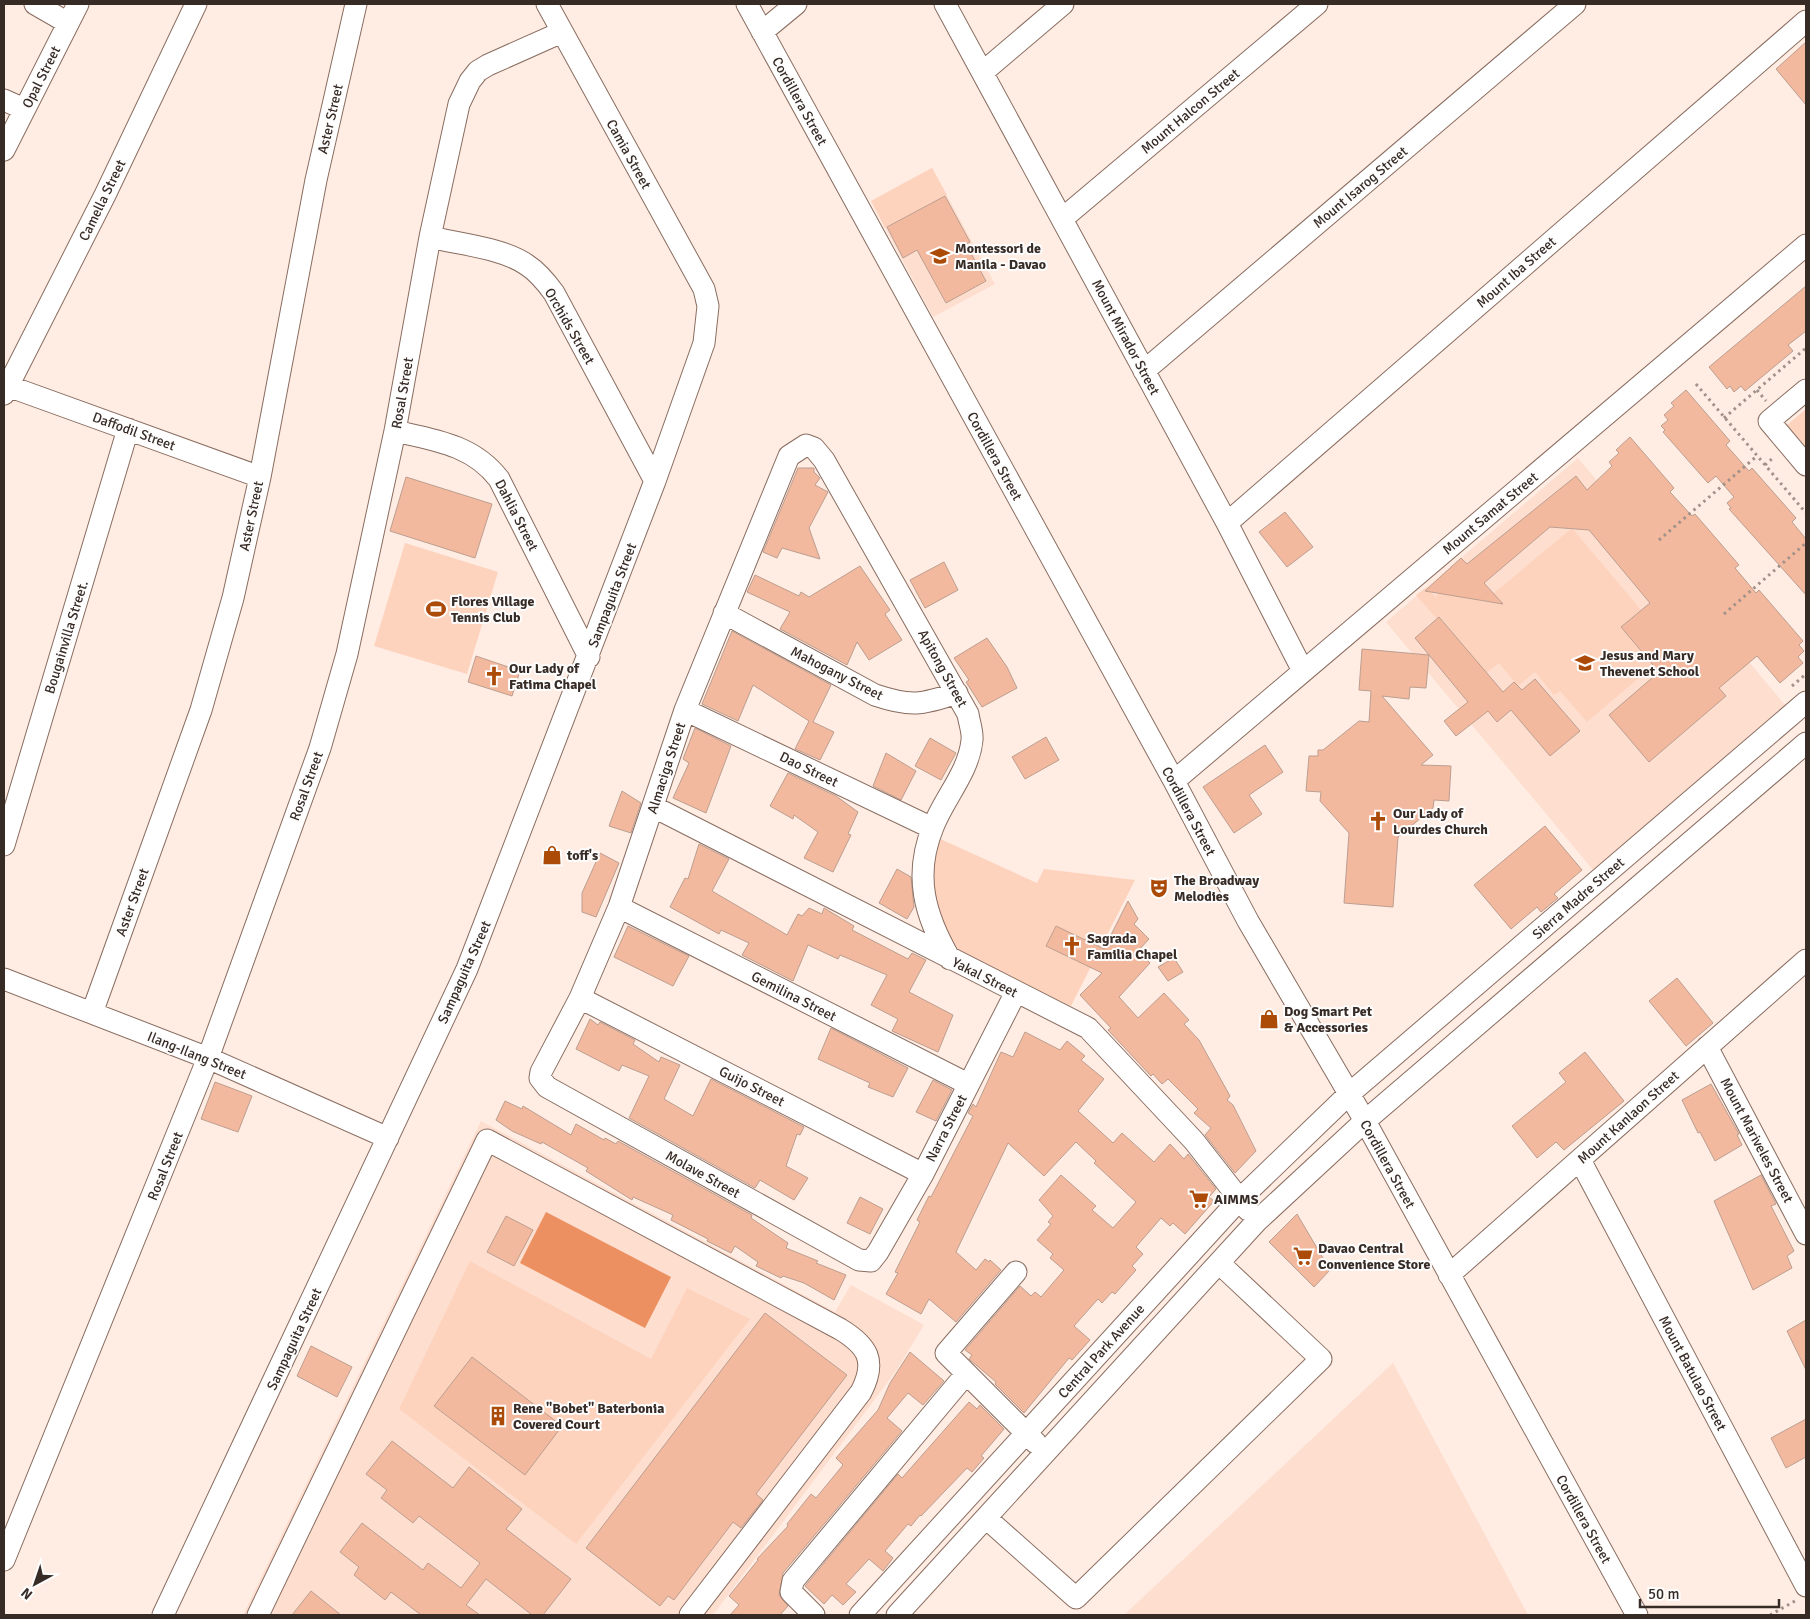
<svg xmlns="http://www.w3.org/2000/svg" width="1810" height="1619" font-family="Signika,sans-serif">
  <style>
    .built { fill: #fddecf }
    .green { fill: #fed3be }
    .water { fill: #ed9061 }
    .building { fill: #f3b99e; stroke: #bc9e90 }
    .lines { fill: none; stroke-linecap: round; stroke-linejoin: round }
    .minor-casing { stroke: #896d60; stroke-width: 23 }
    .path { stroke: #a0918a; stroke-width: 3; stroke-dasharray: 2.5 4; stroke-linecap: butt }
    .minor { stroke: #fff; stroke-width: 21 }
    .labels { text-anchor: middle; stroke-width: 4; stroke-linejoin: round; paint-order: stroke }
    .street-label { font-size: 14px; fill: #372b26; stroke: #fdfdfd }
    .poi-label { font-size: 14px; font-weight: bold; fill: #372b26; stroke: #fdfdfd; text-anchor: start }
  </style>
  <rect width="100%" height="100%" fill="#ffece3"/>
  <path class="built" d="M932,168L995,284L933,317L871,201Z
    M1578,458L1785,705L1593,870L1386,622Z
    M481,1121L835,1312L851,1285L924,1325L896,1371L713,1615H243Z
    M1393,1363L1528,1615H1124Z"/>
  <path class="green" d="M932,168L947,195L885,228L871,201Z
    M1806,409V447L1787,425Z
    M1572,528L1641,610L1621,627L1646,656L1673,649L1587,722L1560,691L1554,695L1535,672L1518,686L1499,663L1487,673L1440,617L1437,619L1416,595L1427,587L1435,597L1439,593L1490,602L1496,597L1493,594Z
    M405,543L498,572L467,674L374,646Z
    M936,837L1037,883L1044,869L1135,880L1071,1006L963,954C927,916 931,886 936,837Z
    M470,1261L651,1359L687,1288L750,1319L576,1544L399,1409Z"/>
  <path class="water" d="M546,1212L671,1277L645,1328L520,1263Z"/>
  <path class="building" d="M1806,42V105L1776,69Z
    M945,196L970,242L966,244L986,281L946,303L917,250L903,258L887,227Z
    M1806,286V331L1788,345L1793,351L1745,391L1741,386L1734,392L1730,386L1727,389L1709,367Z
    M1686,390L1730,441L1726,445L1749,471L1752,468L1796,518L1792,522L1806,539V595L1729,509L1731,508L1727,503L1734,497L1716,476L1708,483L1663,432L1665,430L1661,426L1668,420L1664,415L1674,406L1671,403Z
    M1630,437L1674,488L1670,492L1692,516L1695,514L1739,565L1735,568L1756,593L1759,590L1803,641L1799,645L1804,651L1798,657L1803,663L1780,683L1757,656L1719,688L1726,696L1649,762L1609,715L1659,672L1621,627L1650,603L1589,530L1550,527L1484,583L1503,604L1425,591L1461,558L1467,564L1576,476L1587,490L1612,466L1609,462L1619,453L1616,450Z
    M798,468H814V472L820,478L815,485L828,492L809,528L820,559L782,548L777,558L763,552Z
    M406,477L492,504L475,558L390,531Z
    M1285,512L1313,547L1287,567L1259,532Z
    M944,562L958,590L925,608L910,580Z
    M860,566L890,610L885,614L902,640L869,660L857,642L847,665L780,629L790,612L747,592L755,575L799,596L801,592L809,597Z
    M1439,617L1503,692L1514,682L1522,690L1535,679L1580,731L1550,756L1511,710L1497,722L1488,711L1456,736L1444,721L1468,702L1415,638Z
    M732,631L831,685L813,722L834,732L820,760L795,749L809,721L753,685L738,721L702,704Z
    M987,638L1007,667L1017,688L982,707L966,682L969,680L954,658Z
    M1362,649L1429,655L1426,688L1410,687L1409,699L1382,696L1433,755L1421,765L1451,766L1449,801L1434,800L1433,808L1398,837L1393,907L1344,903L1349,833L1320,801L1321,792L1306,791L1309,756H1318V750H1323L1359,721L1369,722L1371,691L1359,690Z
    M476,656L520,671L512,696L468,682Z
    M695,728L731,746L706,813L673,798L689,763L683,759Z
    M1046,737L1059,760L1025,779L1012,757Z
    M930,738L956,753L941,780L915,766Z
    M1265,745L1283,772L1249,795L1262,814L1234,833L1203,787Z
    M886,753L916,771L901,800L873,786Z
    M788,773L836,796L858,812L848,834L851,835L833,872L804,858L818,832L794,815L793,819L770,806Z
    M622,791L641,803L631,833L609,826Z
    M1545,826L1582,870L1554,894L1558,898L1541,912L1537,907L1511,929L1474,885Z
    M699,844L729,859L712,891L787,935L798,914L802,916L809,908L822,914L824,908L854,926L852,930L908,959L912,953L926,960L909,992L953,1015L938,1052L892,1031L898,1019L871,1005L887,975L840,955L838,959L808,945L793,981L742,955L749,943L721,930L719,934L670,907L685,878L688,879Z
    M600,853L619,863L596,917L582,912V893Z
    M897,869L911,877L914,907L907,919L879,903Z
    M1128,901L1138,919L1134,924L1149,939L1138,951L1150,963L1119,997L1138,1018L1164,993L1189,1020L1184,1024L1199,1040L1230,1096L1227,1100L1233,1105L1256,1151L1235,1173L1205,1135L1211,1128L1194,1113L1198,1109L1168,1079L1162,1084L1153,1074L1151,1076L1108,1030L1111,1028L1080,995L1102,973L1046,946L1056,926L1104,949Z
    M628,926L689,956L673,986L614,957Z
    M1174,958L1183,972L1168,981L1158,967Z
    M1677,978L1713,1023L1686,1046L1649,1001Z
    M590,1019L598,1025L600,1022L635,1040L633,1044L659,1062L661,1057L680,1065L664,1099L693,1116L711,1079L804,1127L800,1135L797,1134L786,1166L808,1178L794,1200L760,1180L755,1188L629,1118L649,1076L622,1065L619,1071L576,1049Z
    M831,1028L908,1068L893,1097L868,1087L870,1083L818,1059Z
    M1025,1032L1060,1050L1067,1041L1085,1056L1081,1060L1104,1079L1078,1111L1113,1143L1122,1133L1154,1162L1170,1144L1184,1159L1188,1154L1216,1189L1209,1197L1214,1201L1185,1234L1173,1223L1170,1226L1161,1218L1136,1247L1143,1254L1132,1266L1136,1270L1115,1294L1112,1292L1102,1303L1098,1299L1074,1326L1090,1340L1072,1360L1069,1358L1024,1413L995,1384L996,1382L969,1359L972,1355L965,1350L1020,1286L1031,1296L1035,1292L1041,1297L1064,1270L1050,1258L1053,1254L1037,1240L1051,1224L1048,1222L1053,1216L1039,1200L1061,1175L1096,1206L1092,1210L1113,1228L1136,1202L1094,1163L1096,1161L1076,1142L1044,1176L1008,1143L956,1252L976,1270L985,1259L989,1262L990,1260L1001,1270L956,1322L929,1299L921,1314L886,1294L898,1273L895,1272L920,1222L917,1220L929,1196L931,1197L973,1116L968,1113L973,1104L976,1107L1001,1052L1013,1057Z
    M1585,1052L1624,1101L1564,1150L1556,1142L1537,1158L1512,1126L1566,1082L1559,1073Z
    M933,1080L952,1090L936,1121L916,1112Z
    M215,1082L252,1096L238,1132L201,1119Z
    M1711,1084L1739,1134L1737,1135L1742,1145L1715,1161L1700,1132L1698,1133L1682,1100Z
    M505,1101L522,1109L523,1106L571,1135L576,1124L604,1140L605,1138L616,1144L618,1141L752,1215L751,1218L788,1243L786,1248L818,1261L816,1263L846,1275L834,1300L804,1283L783,1276L781,1278L756,1266L758,1262L735,1246L731,1253L707,1241L708,1239L671,1220L673,1215L633,1197L632,1200L586,1171L588,1168L542,1142L541,1144L512,1131L496,1120Z
    M1761,1175L1776,1204L1771,1206L1794,1251L1787,1256L1792,1268L1753,1290L1714,1201Z
    M860,1197L883,1209L870,1234L847,1223Z
    M1297,1214L1330,1270L1314,1287L1269,1242Z
    M506,1216L533,1230L514,1266L487,1252Z
    M765,1313L847,1375L756,1494L763,1500L741,1528L733,1522L674,1600L668,1596L660,1606L586,1548Z
    M1806,1320V1370L1787,1331Z
    M311,1346L352,1367L337,1397L297,1376Z
    M910,1352L944,1381L923,1405L908,1393L887,1418L902,1431L783,1573L779,1595L788,1606L780,1615H730L739,1605L729,1596L758,1560L757,1559L788,1526L787,1524L811,1494L816,1498L843,1465L836,1458L878,1410L890,1383Z
    M472,1357L562,1426L525,1475L434,1406Z
    M969,1402L977,1409L980,1405L1004,1429L981,1456L984,1458L972,1472L967,1468L921,1516L920,1515L911,1526L908,1524L885,1551L893,1558L883,1571L869,1559L846,1584L856,1592L843,1605L832,1595L824,1604L805,1586L898,1474L902,1478Z
    M1806,1419V1457L1786,1468L1771,1438Z
    M392,1441L453,1488L469,1467L522,1509L506,1529L571,1579L543,1615H532L486,1579L466,1605L480,1615H421L391,1592L385,1600L354,1575L359,1567L340,1552L362,1523L423,1570L428,1563L461,1588L480,1563L419,1516L413,1523L381,1498L387,1490L366,1474Z
    M311,1591L341,1615H292Z"/>
  <g class="lines">
    <defs>
      <path id="minor" d="M35,4L68,23
        M747,4L1174,781L1248,921L1365,1121L1637,1615
        M945,4L1227,523L1303,671
        M762,32L796,4
        M983,72L1063,4
        M4,100L24,109
        M4,150L78,4
        M1062,219L1317,4
        M430,237C459,244 503,248 527,265C538,272 546,282 554,293L655,481
        M1144,371L1575,4
        M8,386L260,477
        M1806,390L1769,421L1806,465
        M4,394L105,195L196,4
        M395,431C435,440 473,445 499,479L589,657
        M1227,523L1806,21
        M724,613L875,695C911,707 921,705 957,693
        M685,710L932,828
        M1174,781L1806,245
        M654,807L1088,1028L1194,1141L1248,1210
        M4,845L128,429
        M619,907L968,1084
        M950,959C925,916 913,876 933,827C944,798 969,772 972,740C973,732 969,722 968,714L824,460L814,448L806,445L789,456L685,710L619,907L580,998L541,1072L540,1078L547,1087L859,1260L871,1261L878,1252L923,1174L1016,992
        M4,979L208,1058L388,1138
        M580,998L923,1174
        M92,1013L201,710L233,598L260,477L316,180L356,4
        M1707,1047L1806,1234
        M1580,1160L1806,1586
        M1016,1272L946,1353L1036,1443
        M1449,1275L1806,960
        M986,1518L1076,1598L1321,1359L1219,1263
        M4,1560L208,1058L320,748L347,654L395,431L430,237L459,104L470,81L478,71L488,65L562,32
        M163,1615L467,969L655,481L704,343L708,306L704,289L547,4
        M258,1615L487,1140L840,1329C868,1346 877,1361 861,1392L690,1615
        M814,1615L791,1592L793,1581L966,1374
        M860,1615L1240,1199L1349,1094L1806,702
        M897,1615L1257,1221L1365,1121L1806,743"/>
    </defs>
    <use href="#minor" class="minor-casing"/>
    <path class="path" d="M1696,384L1806,513
      M1757,390L1766,401
      M1724,418L1806,348
      M1765,465L1774,457
      M1659,540L1757,456
      M1724,614L1806,543
      M1792,686L1806,674
      M1770,1615L1795,1601"/>
    <use href="#minor" class="minor"/>
  </g>
  <defs>
    <symbol id="school-bare" viewBox="-9 -9 18 18"><path d="M0-5L7-2L0 1L-7-2ZM-4 1L0 2.5L4 1V4Q0 6-4 4Z" fill="#ac4b08" stroke="#fdfdfd" stroke-width="2.5" paint-order="stroke"/></symbol>
    <symbol id="stadium-bare" viewBox="-9 -9 18 18"><path d="M0-5a6.5 5 0 1 0 0 10a6.5 5 0 1 0 0-10ZM-3.5-1.8h7v3.6h-7Z" fill="#ac4b08" stroke="#fdfdfd" stroke-width="2.5" paint-order="stroke"/></symbol>
    <symbol id="church-bare" viewBox="-9 -9 18 18"><path d="M-1.2-6h2.4v3.5h3.3v2.4h-3.3V6h-2.4V-.1h-3.3v-2.4h3.3Z" fill="#ac4b08" stroke="#fdfdfd" stroke-width="2.5" paint-order="stroke"/></symbol>
    <symbol id="shop-bare" viewBox="-9 -9 18 18"><path d="M-5-2.5h2.3a2.7 3.5 0 0 1 5.4 0H5L5.5 6h-11ZM-1.5-2.5h3a1.5 2.3 0 0 0-3 0Z" fill="#ac4b08" stroke="#fdfdfd" stroke-width="2.5" paint-order="stroke"/></symbol>
    <symbol id="theatre-bare" viewBox="-9 -9 18 18"><path d="M-5-5.5Q0-4 5-5.5V0Q5 5 0 6Q-5 5-5 0ZM-3.3-2.5H-1v1.5H-3.3ZM1-2.5H3.3v1.5H1ZM-2.8 1Q0 5.5 2.8 1Z" fill="#ac4b08" stroke="#fdfdfd" stroke-width="2.5" paint-order="stroke"/></symbol>
    <symbol id="supermarket-bare" viewBox="-9 -9 18 18"><path d="M-6-5.5h2.5l.6 2H6L4.5 2H-2.5L-4.4-4H-6ZM-1.5 3.2a1.3 1.3 0 1 0 .1 0ZM3 3.2a1.3 1.3 0 1 0 .1 0Z" fill="#ac4b08" stroke="#fdfdfd" stroke-width="2.5" paint-order="stroke"/></symbol>
    <symbol id="building-bare" viewBox="-9 -9 18 18"><path d="M-4-6H4V6H1V3H-1V6H-4ZM-2.5-4.3h1.7v1.8h-1.7ZM.8-4.3h1.7v1.8H.8ZM-2.5-1h1.7V.8h-1.7ZM.8-1h1.7V.8H.8Z" fill="#ac4b08" stroke="#fdfdfd" stroke-width="2.5" paint-order="stroke"/></symbol>
  </defs>
  <g fill-rule="evenodd">
    <use href="#school-bare" x="926" y="242" width="28" height="28"/>
    <use href="#stadium-bare" x="422" y="595" width="28" height="28"/>
    <use href="#school-bare" x="1571" y="649" width="28" height="28"/>
    <use href="#church-bare" x="480" y="662" width="28" height="28"/>
    <use href="#church-bare" x="1364" y="807" width="28" height="28"/>
    <use href="#shop-bare" x="538" y="841" width="28" height="28"/>
    <use href="#theatre-bare" x="1145" y="874" width="28" height="28"/>
    <use href="#church-bare" x="1058" y="932" width="28" height="28"/>
    <use href="#shop-bare" x="1255" y="1005" width="28" height="28"/>
    <use href="#supermarket-bare" x="1185" y="1185" width="28" height="28"/>
    <use href="#supermarket-bare" x="1289" y="1242" width="28" height="28"/>
    <use href="#building-bare" x="484" y="1402" width="28" height="28"/>
  </g>
  <g class="labels">
    <g class="street-label">
      <text transform="translate(41 77) rotate(-63)" y="5">Opal Street</text>
      <text transform="translate(800 101) rotate(61)" y="5">Cordillera Street</text>
      <text transform="translate(1190 111) rotate(-40)" y="5">Mount Halcon Street</text>
      <text transform="translate(330 119) rotate(-77)" y="5">Aster Street</text>
      <text transform="translate(629 154) rotate(61)" y="5">Camia Street</text>
      <text transform="translate(1360 187) rotate(-40)" y="5">Mount Isarog Street</text>
      <text transform="translate(102 200) rotate(-64)" y="5">Camella Street</text>
      <text transform="translate(1516 272) rotate(-41)" y="5">Mount Iba Street</text>
      <text transform="translate(570 326) rotate(60)" y="5">Orchids Street</text>
      <text transform="translate(1126 337) rotate(62)" y="5">Mount Mirador Street</text>
      <text transform="translate(402 393) rotate(-80)" y="5">Rosal Street</text>
      <text transform="translate(134 431) rotate(20)" y="5">Daffodil Street</text>
      <text transform="translate(995 456) rotate(61)" y="5">Cordillera Street</text>
      <text transform="translate(1490 513) rotate(-40)" y="5">Mount Samat Street</text>
      <text transform="translate(517 515) rotate(63)" y="5">Dahlia Street</text>
      <text transform="translate(251 516) rotate(-78)" y="5">Aster Street</text>
      <text transform="translate(612 595) rotate(-69)" y="5">Sampaguita Street</text>
      <text transform="translate(66 637) rotate(-73)" y="5">Bougainvilla Street.</text>
      <text transform="translate(943 668) rotate(61)" y="5">Apitong Street</text>
      <text transform="translate(837 673) rotate(27)" y="5">Mahogany Street</text>
      <text transform="translate(666 768) rotate(-72)" y="5">Almaciga Street</text>
      <text transform="translate(809 769) rotate(26)" y="5">Dao Street</text>
      <text transform="translate(306 786) rotate(-70)" y="5">Rosal Street</text>
      <text transform="translate(1189 811) rotate(62)" y="5">Cordillera Street</text>
      <text transform="translate(1578 898) rotate(-41)" y="5">Sierra Madre Street</text>
      <text transform="translate(132 902) rotate(-70)" y="5">Aster Street</text>
      <text transform="translate(464 972) rotate(-66)" y="5">Sampaguita Street</text>
      <text transform="translate(985 977) rotate(27)" y="5">Yakal Street</text>
      <text transform="translate(794 996) rotate(27)" y="5">Gemilina Street</text>
      <text transform="translate(197 1055) rotate(22)" y="5">Ilang-Ilang Street</text>
      <text transform="translate(752 1086) rotate(27)" y="5">Guijo Street</text>
      <text transform="translate(1628 1117) rotate(-42)" y="5">Mount Kanlaon Street</text>
      <text transform="translate(946 1128) rotate(-63)" y="5">Narra Street</text>
      <text transform="translate(1757 1140) rotate(62)" y="5">Mount Mariveles Street</text>
      <text transform="translate(1388 1164) rotate(61)" y="5">Cordillera Street</text>
      <text transform="translate(165 1166) rotate(-68)" y="5">Rosal Street</text>
      <text transform="translate(703 1174) rotate(29)" y="5">Molave Street</text>
      <text transform="translate(294 1339) rotate(-65)" y="5">Sampaguita Street</text>
      <text transform="translate(1101 1351) rotate(-48)" y="5">Central Park Avenue</text>
      <text transform="translate(1693 1373) rotate(62)" y="5">Mount Batulao Street</text>
      <text transform="translate(1584 1519) rotate(61)" y="5">Cordillera Street</text>
    </g>
    <g class="poi-label">
      <text x="955" y="253">Montessori de<tspan x="955" dy="16">Manila - Davao</tspan></text>
      <text x="451" y="606">Flores Village<tspan x="451" dy="16">Tennis Club</tspan></text>
      <text x="1600" y="660">Jesus and Mary<tspan x="1600" dy="16">Thevenet School</tspan></text>
      <text x="509" y="673">Our Lady of<tspan x="509" dy="16">Fatima Chapel</tspan></text>
      <text x="1393" y="818">Our Lady of<tspan x="1393" dy="16">Lourdes Church</tspan></text>
      <text x="567" y="860">toff's</text>
      <text x="1174" y="885">The Broadway<tspan x="1174" dy="16">Melodies</tspan></text>
      <text x="1087" y="943">Sagrada<tspan x="1087" dy="16">Familia Chapel</tspan></text>
      <text x="1284" y="1016">Dog Smart Pet<tspan x="1284" dy="16">&amp; Accessories</tspan></text>
      <text x="1214" y="1204">AIMMS</text>
      <text x="1318" y="1253">Davao Central<tspan x="1318" dy="16">Convenience Store</tspan></text>
      <text x="513" y="1413">Rene "Bobet" Baterbonia<tspan x="513" dy="16">Covered Court</tspan></text>
    </g>
  </g>
  <rect width="1810" height="1619" fill="none" stroke="#372b26" stroke-width="10"/>
  <g transform="translate(35 1584) rotate(220)" stroke="#fdfdfd" stroke-width="4" paint-order="stroke">
  <path d="M0-4L9 19L0 12L-9 19Z" fill="#372b26"/>
  <text y="-8" font-size="14" font-weight="bold" text-anchor="middle" fill="#372b26">N</text>
  </g>
  <path d="M1640 1599v8h139v-8" fill="none" stroke="#372b26" stroke-width="2.5"/>
  <text x="1648" y="1599" font-size="15" fill="#372b26" stroke="#fdfdfd" stroke-width="4" paint-order="stroke">50 m</text>
</svg>
